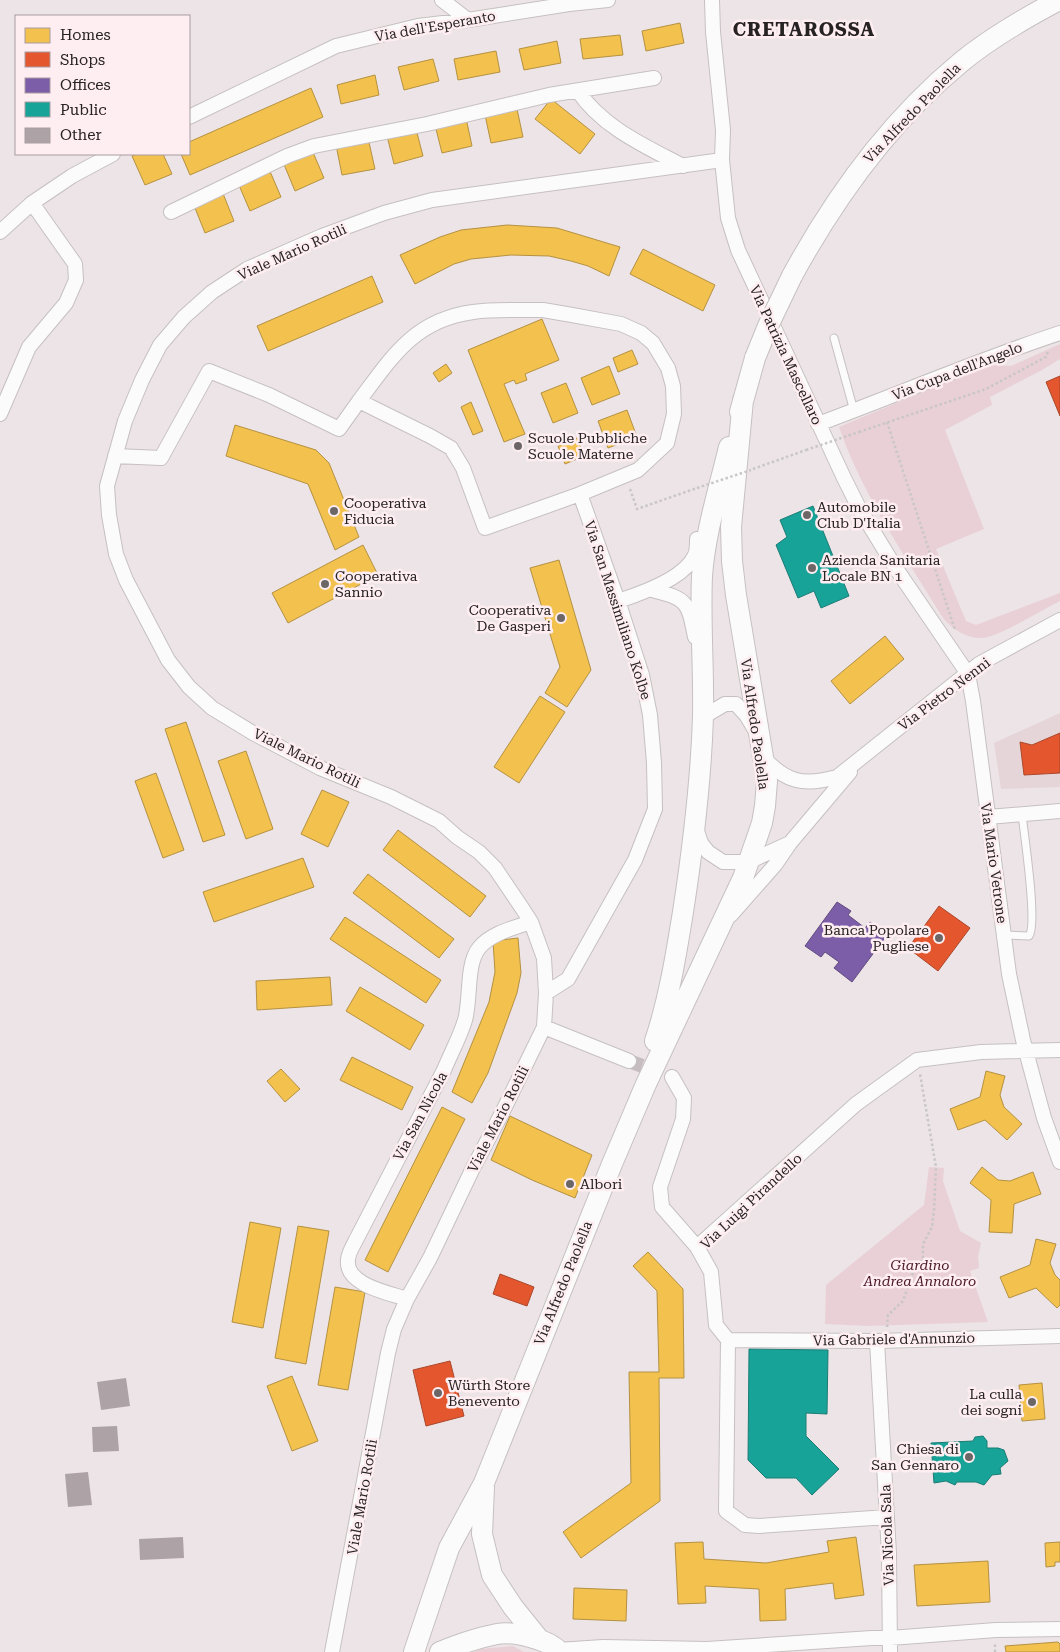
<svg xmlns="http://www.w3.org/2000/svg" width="1060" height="1652" font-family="'Roboto Serif',serif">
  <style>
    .built { fill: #e5d5d8 }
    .green { fill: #e9d0d7 }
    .homes { fill: #f2c14e; stroke: #b59141 }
    .shops { fill: #e4572e; stroke: #ab472b }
    .offices { fill: #7b5ea7; stroke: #624c7f }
    .public { fill: #17a398; stroke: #1c7c75 }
    .building { fill: #ada3a6 }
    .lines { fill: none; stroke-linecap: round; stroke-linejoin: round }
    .street-tunnel { stroke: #c5bdbf; stroke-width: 14; stroke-dasharray: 14 7; stroke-linecap: butt }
    .lane-casing { stroke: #c6c0c1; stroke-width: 9 }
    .street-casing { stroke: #c6c0c1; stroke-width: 16 }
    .secondary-casing { stroke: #c6c0c1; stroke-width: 22 }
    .path { stroke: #c9c6c8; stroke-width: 2.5; stroke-dasharray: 2.5 2.5; stroke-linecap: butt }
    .lane { stroke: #fcfbfb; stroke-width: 7 }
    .street { stroke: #fcfbfb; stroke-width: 14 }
    .secondary { stroke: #fcfbfb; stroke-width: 20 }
    .secondary-bridge-casing { stroke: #c6c0c1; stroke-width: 22; stroke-linecap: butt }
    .path-bridge { stroke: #c9c6c8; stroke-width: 2.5; stroke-dasharray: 2.5 2.5; stroke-linecap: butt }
    .secondary-bridge { stroke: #fcfbfb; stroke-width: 20 }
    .poi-dot { fill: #6c6667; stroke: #feeef2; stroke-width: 2 }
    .labels { text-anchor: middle; stroke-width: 5; stroke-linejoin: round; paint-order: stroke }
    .street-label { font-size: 14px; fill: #272223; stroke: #feeef2 }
    .poi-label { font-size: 14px; fill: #272223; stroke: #feeef2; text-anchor: start }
    .park-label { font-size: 14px; font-style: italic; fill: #4a1529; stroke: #feeef2 }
    .district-label { font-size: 19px; font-weight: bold; letter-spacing: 1px; fill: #272223; stroke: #feeef2 }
  </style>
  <rect width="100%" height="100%" fill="#ece4e6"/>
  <path class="built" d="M1060,713V787L1001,789L994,743Z"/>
  <path class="green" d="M1060,344V359L1042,370L990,397L992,405L945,430L984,529L936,549L966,621L976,625L1060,593V601C1044,609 998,637 983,638C967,639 952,629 943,618C905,556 863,496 839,427L987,365L1011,366Z
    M929,1167L944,1168L943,1181L960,1231L981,1243L978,1257L979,1268L970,1271L988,1322L868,1326L825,1324L826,1285L924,1205Z
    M513,1646L524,1652H474L480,1649Z"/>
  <path class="homes" d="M680,23L684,43L646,51L642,31Z
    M620,35L623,55L583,59L580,39Z
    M557,41L561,63L524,70L519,49Z
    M496,51L500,72L458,80L454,59Z
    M433,59L439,81L404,90L398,67Z
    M375,75L379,95L341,104L337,85Z
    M311,88L323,117L190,175L181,154H189V142Z
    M551,99L595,134L580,154L535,119Z
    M517,109L523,137L491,143L485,115Z
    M466,118L472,146L442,153L435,125Z
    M416,129L423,156L394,164L387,136Z
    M368,138L375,169L342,175L336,145Z
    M312,150L324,178L295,191L283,162Z
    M136,154H163L172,174L145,185L132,156Z
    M269,169L281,197L250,211L238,183Z
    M222,191L234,221L205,233L193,203Z
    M507,225L557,228L620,247L609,276L588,266L571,261L549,256L511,255L471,259L454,264L415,284L400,255L440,237L461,230Z
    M643,249L715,285L703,311L630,274Z
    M372,276L383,302L268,351L257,326Z
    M542,319L559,360L525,374L527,380L516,384L514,380L504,384L525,434L504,442L468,350Z
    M632,350L638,364L618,372L613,358Z
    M446,364L452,373L439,382L433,373Z
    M609,366L620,394L592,405L581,378Z
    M566,383L578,413L553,423L541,393Z
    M471,402L483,431L473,435L461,407Z
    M627,410L637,437L608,448L598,421Z
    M235,425L316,450L329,463L359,537L335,550L308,484L226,456Z
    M577,438L584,456L565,464L558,446Z
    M363,545L378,575L288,623L272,593Z
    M559,560L591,670L567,707L545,693L560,667L530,568Z
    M885,636L904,659L850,704L831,681Z
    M540,696L565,712L519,783L494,767Z
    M186,722L225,835L203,842L165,729Z
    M246,751L273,829L246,839L218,761Z
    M156,773L184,850L163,858L135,781Z
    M322,790L349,802L328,847L301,834Z
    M398,830L486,896L470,917L383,850Z
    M303,858L314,887L214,922L203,892Z
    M368,874L454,939L439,958L353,893Z
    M345,917L441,980L426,1003L330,939Z
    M518,938L521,973L517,993L488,1073L472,1103L452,1092L489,1002L495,972L493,941Z
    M330,977L332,1005L257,1010L256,981Z
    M360,987L424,1025L410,1050L346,1011Z
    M352,1057L413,1087L402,1110L340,1080Z
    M281,1069L300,1089L285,1102L267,1081Z
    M986,1071L1005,1076L1000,1095L1004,1107L1022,1124L1007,1140L985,1120L958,1130L950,1109L980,1097Z
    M442,1107L465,1119L388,1272L365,1260Z
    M510,1116L592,1155L575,1198L532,1180L491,1160Z
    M982,1167L998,1180L1010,1181L1033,1172L1041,1194L1014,1204L1012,1233L989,1232L991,1200L970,1183Z
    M250,1222L281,1228L263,1328L232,1322Z
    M298,1226L329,1231L306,1364L275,1358Z
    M1036,1239L1056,1244L1050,1263L1055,1275L1060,1280V1305L1057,1308L1036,1288L1009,1298L1000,1277L1030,1265Z
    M648,1252L683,1289L684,1378H659L660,1501L581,1558L563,1532L631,1483L629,1372H659L657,1291L633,1266Z
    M335,1287L365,1292L348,1390L318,1385Z
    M292,1376L318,1441L292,1451L267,1386Z
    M1042,1383L1045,1419L1022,1421L1019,1385Z
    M856,1537L864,1595L835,1599L833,1583L785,1589L786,1620L760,1621L759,1589L705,1586L706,1603L678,1604L675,1543L703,1542L704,1559L766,1563L829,1552L827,1541Z
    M1060,1542V1562H1055V1566L1046,1567L1045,1543Z
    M988,1561L990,1602L917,1606L914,1565Z
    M574,1588L627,1590L626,1621L573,1619Z
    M1058,1642L1060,1644V1652H1006L1005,1646Z"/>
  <path class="shops" d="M1060,376V416L1046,382Z
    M1060,733V773L1024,775L1020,742L1032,745Z
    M939,906L970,928L938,971L908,948Z
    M500,1274L534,1287L527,1306L493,1294Z
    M450,1361L464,1416L426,1426L413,1370Z"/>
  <path class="offices" d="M837,902L851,911L848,915L865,928L870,922L887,935L852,982L834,968L839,962L825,952L821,957L805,946Z"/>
  <path class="public" d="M813,506L849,596L821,608L814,591L798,598L776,545L787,537L780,520Z
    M749,1349L828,1350L827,1414L806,1413V1436L839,1469L812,1495L796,1478H766L748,1460Z
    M983,1436L987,1441V1448H998L1004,1450L1008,1461L1000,1468L1001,1474L992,1475L984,1485L976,1482H957L955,1485L946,1481L934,1483L931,1443L973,1441L975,1437Z"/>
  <path class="building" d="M126,1378L130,1406L101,1410L97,1382Z
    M117,1426L119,1451L93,1452L92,1427Z
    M88,1472L92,1505L68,1507L65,1474Z
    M183,1537L184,1558L140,1560L139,1539Z"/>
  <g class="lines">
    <path class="street-tunnel" d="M629,1061L672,1077"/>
    <defs>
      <path id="lane" d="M834,338L854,411
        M1004,935L1029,936C1038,924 1024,834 1022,814"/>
      <path id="street" d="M442,0L468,20
        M712,0L713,32L723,130L722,160L728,218L738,250L844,478L859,508L895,567L968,674L973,701L1009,974L1023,1040L1044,1118L1060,1162
        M578,91C602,127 645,146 683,166
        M189,117L336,46L418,26L468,20L569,4L608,0
        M171,212L287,156L314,146L427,124L549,95L654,78
        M0,232L32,203L72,176L113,154
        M512,310H543L572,315L621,324L641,333L653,343L668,368L673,386L674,414L667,443L638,470L580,494L485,528L463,468L451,448L430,436L359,401C392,357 414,320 473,312C486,310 499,310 512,310Z
        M0,414L29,347L66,303L76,280L75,264L32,203
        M818,424C899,394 978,360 1060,333
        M115,456L161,458L209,371L269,395L339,429L359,401
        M652,590C688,599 688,602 695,637
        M618,601C640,594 685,578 695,555C697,551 697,544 697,539
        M703,717L725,704H736L746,715L755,730
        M762,756C786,783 804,786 837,777L979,664L1060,620
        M988,817L1060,811
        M696,828L701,843L708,852L723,862H748L790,843L850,772
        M731,915L775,865L790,843
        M546,993L568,979L635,860L655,809L654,763L650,715L642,675L618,601L580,494
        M544,1027L629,1061
        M672,1077L684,1098L683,1119L660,1187L662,1207L697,1247
        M407,1299C389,1293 345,1285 348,1260C348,1253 354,1244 357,1238L444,1070C451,1053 460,1037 465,1020C471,999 466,964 479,948C491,933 514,928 531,922
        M728,1340L877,1341L1060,1336
        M877,1341L889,1554L890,1652
        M887,1517L759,1526L745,1525L726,1511L728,1340L716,1325L711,1272L697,1247L856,1104L917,1060L981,1052L1060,1050
        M558,1650L603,1647L707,1649L872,1638H890L996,1630L1060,1629
        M332,1652L388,1353L394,1329L407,1299L430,1258L473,1168L502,1113L544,1027L546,993L544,958L531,922L522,908L495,868L479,852L457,837L439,821L391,797L320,768L253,733L212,708L189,687L168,660L126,580L116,554L109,515L107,486L125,421L142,380L160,345L184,317L212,292L247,269L322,236L384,213L432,200L722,160"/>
      <path id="secondary" d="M792,276C835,197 890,121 960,63C990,38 1025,18 1059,0
        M740,412L755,358
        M655,1041C669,999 676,955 683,912C693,847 701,781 703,716C704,670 700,623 702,576C705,533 719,489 729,447
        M484,1487L482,1534L492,1575L513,1607L538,1638
        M414,1652L449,1548L484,1483L612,1164L646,1084L743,878L762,823L765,806L767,781L736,595L732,561L731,527L743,400
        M440,1652C459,1644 477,1638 497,1634C514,1631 548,1639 560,1652"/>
    </defs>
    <use href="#lane" class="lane-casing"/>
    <use href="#street" class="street-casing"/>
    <use href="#secondary" class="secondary-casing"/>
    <path class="path" d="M887,422L955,630
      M859,432L986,389L1046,357L1048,351
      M753,469L806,450
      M630,489L637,509L697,488
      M887,1327L888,1315L903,1301L912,1275L923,1258V1244L932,1227L934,1210L936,1167L920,1074
      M995,1652V1644"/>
    <use href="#lane" class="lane"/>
    <use href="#street" class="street"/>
    <use href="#secondary" class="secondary"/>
    <defs>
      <path id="secondary-bridge" d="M755,358L768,326L792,276"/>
    </defs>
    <use href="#secondary-bridge" class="secondary-bridge-casing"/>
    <path class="path-bridge" d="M806,450L859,432
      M697,488L751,470"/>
    <use href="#secondary-bridge" class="secondary-bridge"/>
  </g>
  <g class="poi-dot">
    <circle cx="518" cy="446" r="5"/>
    <circle cx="334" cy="511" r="5"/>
    <circle cx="807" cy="515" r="5"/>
    <circle cx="812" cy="568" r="5"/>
    <circle cx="325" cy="584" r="5"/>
    <circle cx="561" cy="618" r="5"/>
    <circle cx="939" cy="938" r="5"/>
    <circle cx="570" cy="1184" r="5"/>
    <circle cx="438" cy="1393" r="5"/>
    <circle cx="1032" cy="1402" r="5"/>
    <circle cx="969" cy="1457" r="5"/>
  </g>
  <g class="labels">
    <g class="street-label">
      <text transform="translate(435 26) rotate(-10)" y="5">Via dell'Esperanto</text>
      <text transform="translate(912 113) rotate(-46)" y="5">Via Alfredo Paolella</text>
      <text transform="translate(292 252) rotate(-24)" y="5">Viale Mario Rotili</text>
      <text transform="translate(786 355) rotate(65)" y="5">Via Patrizia Mascellaro</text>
      <text transform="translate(957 371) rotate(-21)" y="5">Via Cupa dell'Angelo</text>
      <text transform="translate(618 610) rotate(72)" y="5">Via San Massimiliano Kolbe</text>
      <text transform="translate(944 694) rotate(-37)" y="5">Via Pietro Nenni</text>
      <text transform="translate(755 724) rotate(82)" y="5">Via Alfredo Paolella</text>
      <text transform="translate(307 758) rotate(26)" y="5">Viale Mario Rotili</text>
      <text transform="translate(994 863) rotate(82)" y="5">Via Mario Vetrone</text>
      <text transform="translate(420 1116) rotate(-62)" y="5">Via San Nicola</text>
      <text transform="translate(498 1119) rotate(-63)" y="5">Viale Mario Rotili</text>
      <text transform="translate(751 1201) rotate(-43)" y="5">Via Luigi Pirandello</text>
      <text transform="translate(563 1283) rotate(-68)" y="5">Via Alfredo Paolella</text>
      <text transform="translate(894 1339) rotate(-1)" y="5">Via Gabriele d'Annunzio</text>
      <text transform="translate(362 1497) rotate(-80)" y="5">Viale Mario Rotili</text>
      <text transform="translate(887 1535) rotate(-92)" y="5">Via Nicola Sala</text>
    </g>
    <g class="poi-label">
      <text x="528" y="443">Scuole Pubbliche<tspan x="528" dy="16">Scuole Materne</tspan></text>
      <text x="344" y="508">Cooperativa<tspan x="344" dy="16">Fiducia</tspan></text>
      <text x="817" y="512">Automobile<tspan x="817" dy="16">Club D'Italia</tspan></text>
      <text x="822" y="565">Azienda Sanitaria<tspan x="822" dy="16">Locale BN 1</tspan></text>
      <text x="335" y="581">Cooperativa<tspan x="335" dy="16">Sannio</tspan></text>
      <text x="551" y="615" text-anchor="end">Cooperativa<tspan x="551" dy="16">De Gasperi</tspan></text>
      <text x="929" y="935" text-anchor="end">Banca Popolare<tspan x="929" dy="16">Pugliese</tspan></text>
      <text x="580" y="1189">Albori</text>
      <text x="448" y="1390">Würth Store<tspan x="448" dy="16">Benevento</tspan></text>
      <text x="1022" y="1399" text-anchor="end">La culla<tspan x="1022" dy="16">dei sogni</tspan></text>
      <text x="959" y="1454" text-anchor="end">Chiesa di<tspan x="959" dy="16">San Gennaro</tspan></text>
    </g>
    <g class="park-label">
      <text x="920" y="1270">Giardino<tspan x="920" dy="16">Andrea Annaloro</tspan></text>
    </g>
    <g class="district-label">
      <text x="804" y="36">CRETAROSSA</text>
    </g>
  </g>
  <rect x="15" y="15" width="175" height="140" fill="#feeef2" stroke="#a89c9f"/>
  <rect x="25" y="28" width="25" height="15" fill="#f2c14e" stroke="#a89c9f"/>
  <text x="60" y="40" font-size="15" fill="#272223">Homes</text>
  <rect x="25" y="52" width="25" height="15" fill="#e4572e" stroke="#a89c9f"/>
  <text x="60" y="65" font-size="15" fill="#272223">Shops</text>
  <rect x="25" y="78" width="25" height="15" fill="#7b5ea7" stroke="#a89c9f"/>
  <text x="60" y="90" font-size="15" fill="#272223">Offices</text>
  <rect x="25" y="102" width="25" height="15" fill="#17a398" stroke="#a89c9f"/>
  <text x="60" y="115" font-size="15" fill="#272223">Public</text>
  <rect x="25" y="128" width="25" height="15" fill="#ada3a6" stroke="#a89c9f"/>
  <text x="60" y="140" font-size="15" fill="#272223">Other</text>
</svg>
